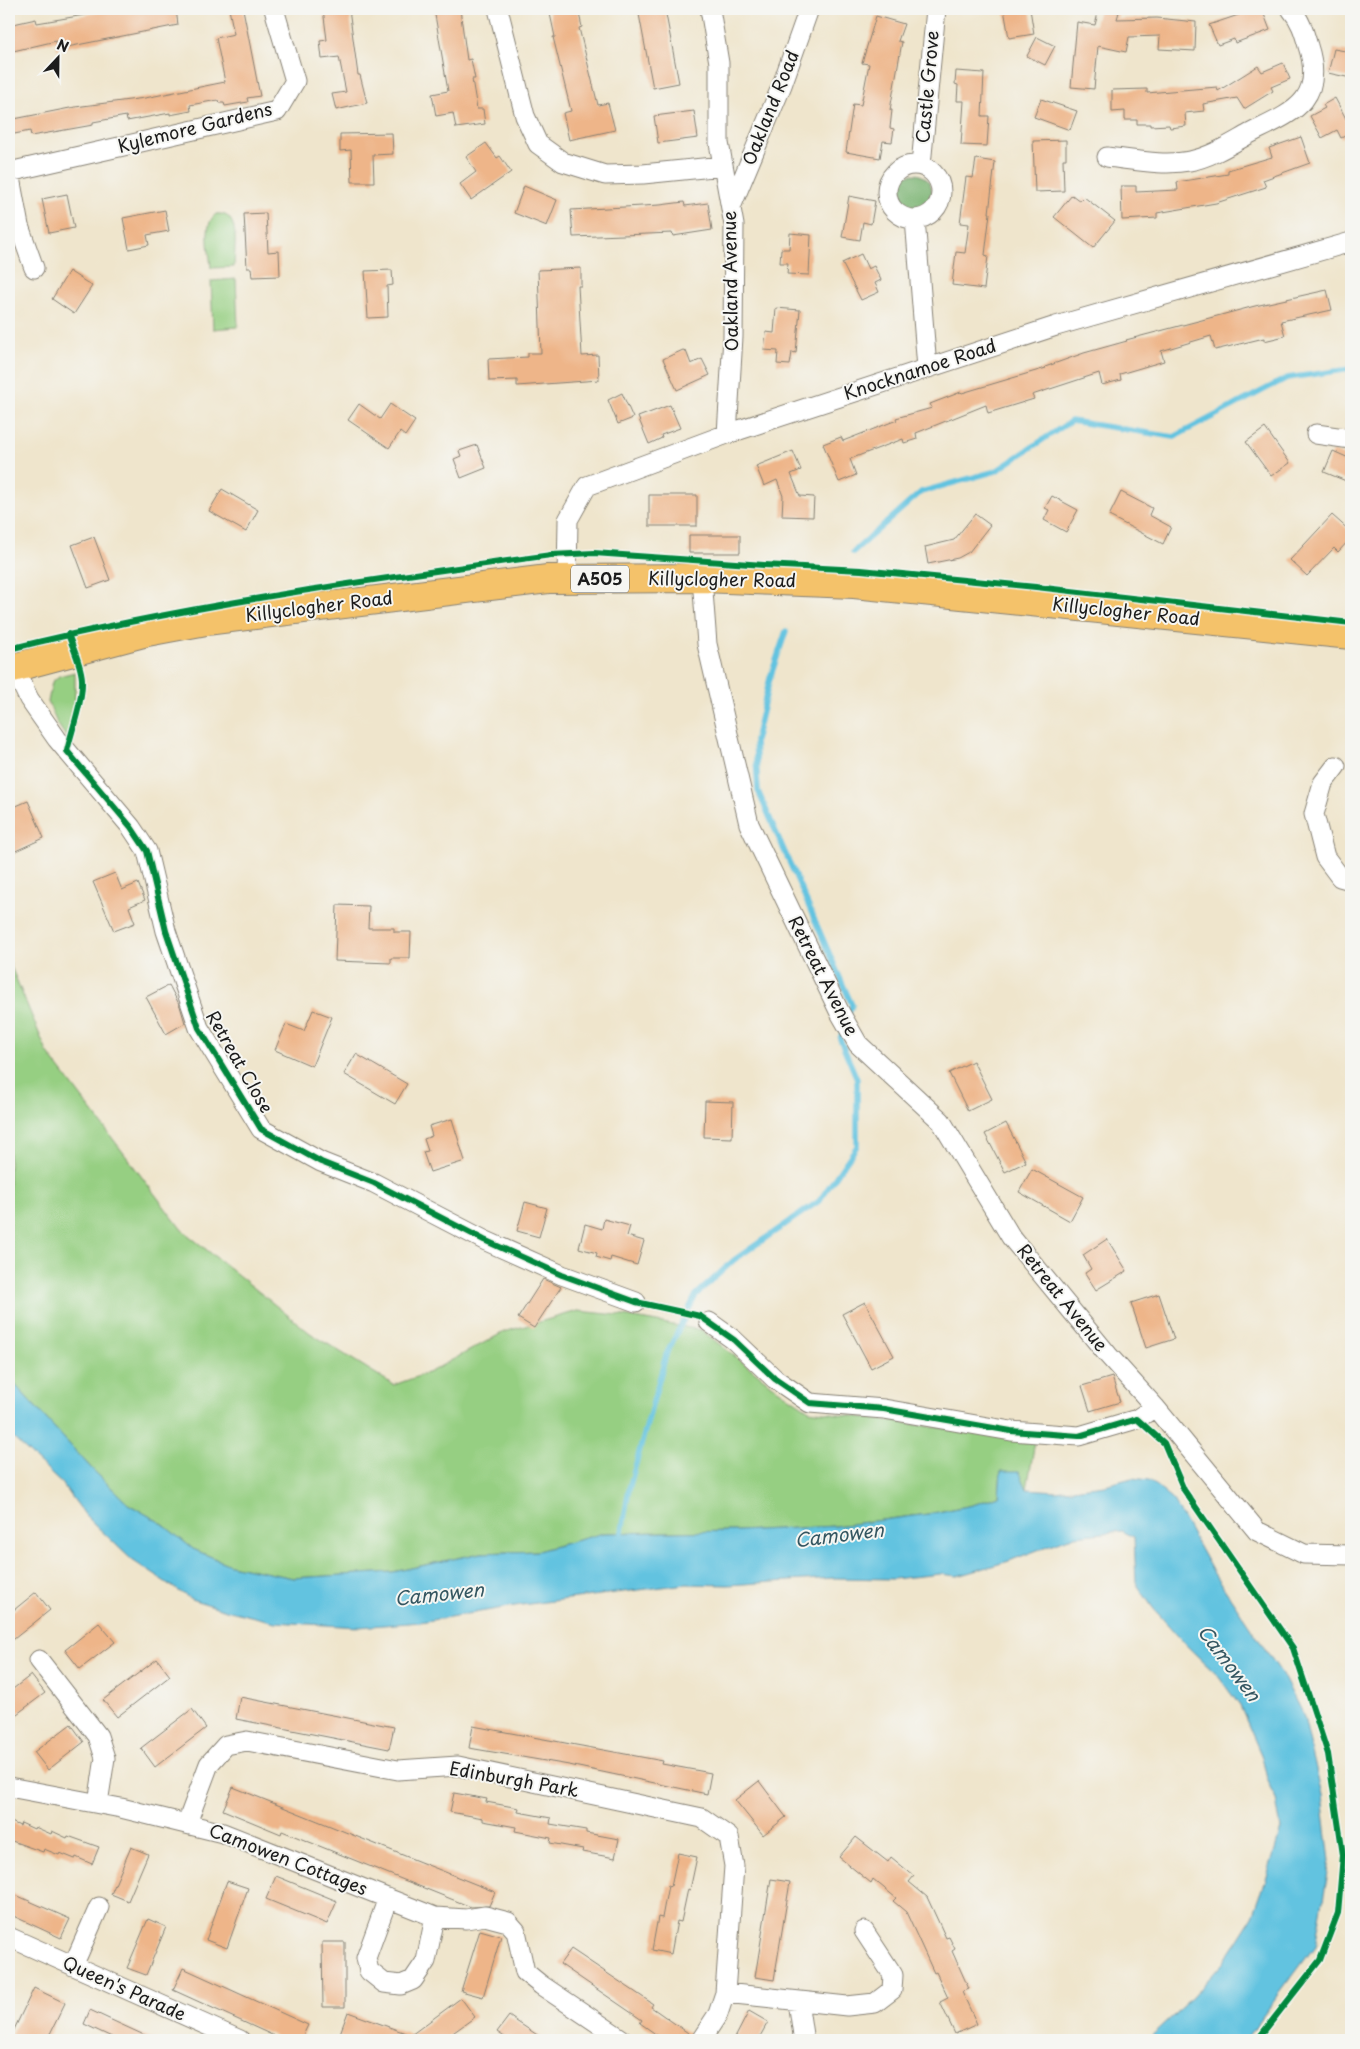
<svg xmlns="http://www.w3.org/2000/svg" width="1360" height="2049" font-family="'Playpen Sans',sans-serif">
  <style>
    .green { fill: #96cf82; stroke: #59764f }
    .forest { fill: #78b270; stroke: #4a6746 }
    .water { fill: #62c3e0; stroke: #3f707e }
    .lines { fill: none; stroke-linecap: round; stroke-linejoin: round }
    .stream { stroke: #62c3e0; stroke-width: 5.5 }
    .building { fill: #eeb589 }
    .minor-casing { stroke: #868074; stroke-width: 21 }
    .trunk-casing { stroke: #868074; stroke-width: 30 }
    .minor { stroke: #fff; stroke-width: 19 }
    .trunk { stroke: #f4c26a; stroke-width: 28 }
    .cycleway-casing { stroke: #f6f6f2; stroke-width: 9 }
    .cycleway { stroke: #00873e; stroke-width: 6 }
    .labels { text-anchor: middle; stroke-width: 4; stroke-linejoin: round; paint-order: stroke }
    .shield { fill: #f6f6f2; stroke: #5d5d5c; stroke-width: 1 }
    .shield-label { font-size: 16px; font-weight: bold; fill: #1c1c1c }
    .street-label { font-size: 18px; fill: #1c1c1c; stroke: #f6f6f2 }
    .water-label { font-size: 19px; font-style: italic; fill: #345661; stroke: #f6f6f2 }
  </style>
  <rect width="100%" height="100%" fill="#f6f6f2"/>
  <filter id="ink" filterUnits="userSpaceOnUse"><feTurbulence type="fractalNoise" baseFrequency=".02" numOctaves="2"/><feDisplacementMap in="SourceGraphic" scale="10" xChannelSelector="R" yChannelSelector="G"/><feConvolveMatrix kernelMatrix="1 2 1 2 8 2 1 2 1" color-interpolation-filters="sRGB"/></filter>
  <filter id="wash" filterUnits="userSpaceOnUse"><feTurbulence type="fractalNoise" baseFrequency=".0096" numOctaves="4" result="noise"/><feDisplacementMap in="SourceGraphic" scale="20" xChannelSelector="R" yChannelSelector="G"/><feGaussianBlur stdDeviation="1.12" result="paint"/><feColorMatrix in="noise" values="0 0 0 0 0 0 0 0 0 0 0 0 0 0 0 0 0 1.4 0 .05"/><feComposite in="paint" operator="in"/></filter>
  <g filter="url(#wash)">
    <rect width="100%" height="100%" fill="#efe5cc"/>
    <path class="green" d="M216,214C242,211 234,250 234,267L211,268C210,253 202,225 216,214Z
      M236,279L238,327L213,329L211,281Z
      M75,672V706L67,738L57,723L48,702L52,682L59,676Z
      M9,962L47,1052L182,1230L310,1333L394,1385L430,1372L504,1332L578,1311L618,1315L701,1330L776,1388L809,1410L1035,1441L1027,1489L1001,1471L999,1496L973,1505L928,1514L836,1526L739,1531L604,1533L538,1551L481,1553L393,1572L293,1578L230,1565L193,1549L161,1523L128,1504L92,1469L9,1378Z"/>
    <path class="forest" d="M896 192a18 18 0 1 1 36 0a18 18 0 1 1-36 0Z"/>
    <path class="water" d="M9,1378L92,1469L128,1504L161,1523L193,1549L230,1565L293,1578L393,1572L481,1553L538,1551L604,1533L739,1531L836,1526L928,1514L973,1505L999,1496L1001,1471H1019L1027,1489L1056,1491L1105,1485L1132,1478L1149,1480L1173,1500L1213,1572L1282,1674L1304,1717L1322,1796L1330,1861L1315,1946L1245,2040H1147L1185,2005L1223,1963L1253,1916L1266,1880L1281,1829L1276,1799L1267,1779L1262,1757L1240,1706L1218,1676L1186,1645L1153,1608L1136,1583L1134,1537L1122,1531L1074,1536L1009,1561L957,1576L940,1574L893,1579L834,1578L728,1585L686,1584L521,1605L420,1622L359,1627L275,1622L226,1610L191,1599L132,1560L86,1516L64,1486L9,1434Z"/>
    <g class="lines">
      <path class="stream" d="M853,552L921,492L996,471L1071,421L1174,437L1287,378L1351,369
        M786,631L770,678L755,741L758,791L852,1005L847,1018
        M621,1538L629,1489L666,1355L696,1295L734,1260L819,1201L857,1146V1079L840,1039L844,1027"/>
    </g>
    <g id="blocks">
      <path class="building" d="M120,9H176L178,25L57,49L56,41L9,52V25L36,19L37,23Z
        M229,9H243L260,96L247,98L248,102L225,106L224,103H219L218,100L190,105L191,111L170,115V113L127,121L126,116L93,122V125L31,136L30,131L9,135V120L75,107L145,98L225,82L216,38L234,34Z
        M323,9H349L358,75H360L367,103L336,110L332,94L346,92L339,57L322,59L320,41L327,40Z
        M434,9H460L467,60L471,59L475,79H472L477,109H483L485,124L456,128L453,113L436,116L432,94L448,91Z
        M549,9H578L582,27L579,28L598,105L608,103L615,130L569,140L563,113L571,111L553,37H555Z
        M638,9H665L679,83L653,88Z
        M1004,9H1030L1034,34L1009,38Z
        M1099,9L1119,12L1117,19L1157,18L1196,22L1195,51L1159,49L1160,36L1129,37L1126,52L1098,46L1094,89L1071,87L1077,22L1095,25Z
        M1256,9H1262L1270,30L1235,43L1234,39L1218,45L1209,25Z
        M876,16L904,24L898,41L902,42L890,110H892L890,128L894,129L892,142L883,141L880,158L846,152L853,104L861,105L869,64L862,63Z
        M1037,37L1055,46L1045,65L1027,56Z
        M1334,49L1351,52V78L1328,73Z
        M1283,63L1290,79L1271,87L1273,91L1244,109L1237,98L1203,104L1204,111L1185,113L1186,126L1170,128L1169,125L1150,126V124H1137V120H1125V111L1112,112V90L1147,89V93L1217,87L1218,91L1258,66L1262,72Z
        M956,71L984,73L982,116H989L987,146L961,145L964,101H957L958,85L955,84Z
        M1335,98L1351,128V133L1341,138L1337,130L1322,138L1310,116L1325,108L1323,105Z
        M1041,99L1077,111L1070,130L1034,117Z
        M694,111L698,138L658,143L654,116Z
        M392,133L393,154L373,155L374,182H352L351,150L340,151V134Z
        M1301,137L1310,163L1263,180L1266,187L1216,203L1157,213V218L1122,220L1121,186H1136V192L1178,190L1177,182L1228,174V170L1272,157L1269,148Z
        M1066,140V159H1063L1064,191L1035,192L1033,141Z
        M486,143L497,158L500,156L511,172L471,200L460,184L476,172L466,157Z
        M976,159L995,162L989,213H990L985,255L988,256L984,289L952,285L956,252L965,253L969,224L960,223L966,177L973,178Z
        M524,186L557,200L547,226L514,213Z
        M67,194L74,228L49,233L42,199Z
        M1072,195L1080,201L1084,197L1115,221L1093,248L1054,217Z
        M849,196L875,201L871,224L863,222L860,240L842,237Z
        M684,202L685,206L708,203L712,230L673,236L672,233L573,237L571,210L660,205Z
        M165,210L169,231L147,235L149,245L129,249L123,218Z
        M266,213L268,252L279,251L280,276L252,277L251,268H247L244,214Z
        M790,233L811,235L809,275L787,274L788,263H780L781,249H789Z
        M861,254L868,269L874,266L881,280L875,283L879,292L861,300L842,263Z
        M581,268V286H578L582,356L598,355L599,380L517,386V380L489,381L488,359L528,357V353H541L538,270Z
        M392,270L393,285L387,286L388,317L368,318L365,271Z
        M69,271L92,286L74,314L52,299Z
        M1327,290L1332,310L1281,321L1285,336L1264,341V338L1215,350L1211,336L1161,351L1164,361L1120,374L1121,380L1102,385L1099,373L1032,395L1034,399L988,413L986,405L916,433L917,439L904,443L903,439L850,459L856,475L839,482L823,444L841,437L843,441L897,420L896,418L932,408L930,404L961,392L962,393L1046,368L1045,367L1084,353L1127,341L1126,340L1255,306Z
        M776,308L800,310L796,353L792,352L790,365L777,364L778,351L764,350L766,332L774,333Z
        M683,350L686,351L691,364L702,359L710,375L677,390L663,359Z
        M622,393L633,418L618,424L608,400Z
        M359,404L380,419L390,404L415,421L405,436L400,432L389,448L348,420Z
        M670,405L680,428L661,435L662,438L649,444L638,417Z
        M1265,428L1290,463L1271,476L1246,442Z
        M477,445L486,468L461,478L454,459L461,456L459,451Z
        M793,451L801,470L791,474L800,496L814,497L813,517L782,516L783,496L777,480L764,486L756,466Z
        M1333,451L1351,459V483L1324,472Z
        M222,489L258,510L246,532L209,511Z
        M1121,492L1152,508L1149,515L1171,527L1163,544L1109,516Z
        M649,495H697V526H649Z
        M1052,496L1078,510L1066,532L1044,520L1049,510L1045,508Z
        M975,514L990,525L969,552L958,558L928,564L925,547L954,540Z
        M1332,515L1351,532V538L1338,552L1334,548L1307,576L1290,560Z
        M689,535H740V553H689Z
        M94,537L110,580L88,588L72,545Z
        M28,801L44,838L9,854V809Z
        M115,873L122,890L138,883L145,900L129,907L135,923L114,931L93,882Z
        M337,905L369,906L368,928H394V932H411L410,958H391V963L335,961Z
        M169,985L180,1006L185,1023L166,1034L146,997Z
        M313,1010L332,1017L312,1066L275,1050L286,1024L304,1031Z
        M356,1054L407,1084L395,1104L344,1074Z
        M973,1061L992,1099L968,1111L949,1073Z
        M705,1101L733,1102L732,1138L704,1137Z
        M452,1119L465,1161L430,1172L423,1152L428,1151L424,1139L432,1136L429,1126Z
        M1006,1123L1026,1162L1005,1172L985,1134Z
        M1032,1169L1083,1197L1070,1221L1019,1192Z
        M525,1202L547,1208L539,1237L517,1231Z
        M604,1219L630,1226L627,1236L644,1241L637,1265L611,1257L610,1261L596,1257L597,1253L579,1248L585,1224L602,1229Z
        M1107,1239L1127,1271L1096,1290L1085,1273L1091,1269L1083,1255Z
        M543,1279L561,1287L534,1328L518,1318Z
        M1159,1294L1174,1339L1146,1348L1131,1303Z
        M865,1302L894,1356L871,1368L842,1314Z
        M1112,1377L1120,1402L1090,1411L1082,1386Z
        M36,1592L50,1610L9,1643V1614Z
        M99,1623L115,1642L80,1669L65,1650Z
        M157,1659L170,1676L117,1717L103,1700Z
        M31,1675L45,1693L9,1720V1692Z
        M240,1697L394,1727L389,1749L236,1719Z
        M192,1709L206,1728L155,1767L141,1748Z
        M71,1724L84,1742L48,1770L34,1752Z
        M473,1726L663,1761L662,1764L711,1773L707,1794L569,1765L469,1748Z
        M759,1781L786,1817L763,1835L735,1800Z
        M233,1787L495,1892L489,1906L471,1907L282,1831L281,1834L223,1810Z
        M454,1793L487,1799L486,1802L519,1808L518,1812L551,1818L550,1824L586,1830V1833L619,1839L615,1858L582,1852L583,1849L550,1843L551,1838L515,1831L516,1827L483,1821V1818L450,1812Z
        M9,1821L20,1826L21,1823L34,1829L35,1827L51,1834L52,1831L67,1838L68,1836L99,1847L92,1864L76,1857L75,1859L60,1853L59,1855L44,1849L43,1852L9,1840Z
        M856,1837L888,1862L891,1857L914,1876L909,1882L927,1897L946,1938L949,1937L955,1949L952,1951L969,1989L962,1992L977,2024L955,2034L940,2002L948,1998L936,1972L934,1973L906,1912L893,1901L896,1898L873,1879L871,1883L839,1857Z
        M131,1847L148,1854L128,1901L111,1894Z
        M678,1853L697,1857L690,1890L688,1889L681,1922L677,1921L671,1954L652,1950L658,1917L662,1918L668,1885L671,1886Z
        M276,1876L337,1901L327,1924L266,1899Z
        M771,1879L790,1882L774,1980L755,1977Z
        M227,1881L248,1888L227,1948L206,1940Z
        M9,1892L70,1919L61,1938L9,1914Z
        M148,1919L166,1927L146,1975L127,1968Z
        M480,1930L501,1936L483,1997L461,1991Z
        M322,1942H345V2007H323Z
        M571,1949L653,2004L651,2007L691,2035L690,2040H664L640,2023L642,2020L560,1964Z
        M183,1968L308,2025L301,2040H283L173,1990Z
        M34,1988L65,2003L47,2040H9Z
        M461,1998L475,2017L443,2040H351L339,2036L348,2012L411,2035Z
        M90,2010L107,2018L155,2040H118L84,2024Z
        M749,2011L768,2022L758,2040H734Z
        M509,2016L516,2021L545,2040H509L497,2032Z"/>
    </g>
  </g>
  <g filter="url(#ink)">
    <use href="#blocks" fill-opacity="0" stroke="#868074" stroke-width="1"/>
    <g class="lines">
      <defs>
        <path id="minor" d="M498,9L525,116L538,144L563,162L605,175L643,174L723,166
          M710,9L719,63V143L734,225L733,337L727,434
          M1107,157C1135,160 1163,166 1190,161C1211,157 1231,144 1249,134C1291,113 1326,102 1308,46C1304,32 1301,21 1291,9
          M887 192a27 27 0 1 1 54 0a27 27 0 1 1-54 0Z
          M921,165L936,9
          M9,172L277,111L295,81L274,9
          M9,172L19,226L34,268
          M731,207L782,85L809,9
          M915,219L927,368
          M1316,434L1351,439
          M702,578L707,644L749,824L839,1011L858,1044L941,1121L1011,1237L1108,1355L1155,1407L1137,1419L1079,1436L1011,1431L884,1409L810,1403L775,1379L734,1340L709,1322
          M567,579L568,520L587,486L727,434L1056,326L1351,242
          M14,668L29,699L57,739L131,827L147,851L166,931L199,1028L261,1129L321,1162L374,1183L484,1240L562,1275L636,1302
          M1336,766L1323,783L1314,814L1325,857L1340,877L1351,880
          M1155,1407L1257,1531L1304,1554L1351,1555
          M39,1660L98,1736L105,1758L98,1803
          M9,1787L121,1808L223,1833L435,1917L466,1919L485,1916L508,1922L516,1931L525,1972L541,1985L623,2040
          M187,1823L209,1764L226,1745L247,1741L398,1770L458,1766L702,1818L729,1837L734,1866L725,1993L718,2014L701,2040
          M388,1898L366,1958L369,1971L384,1983L401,1985L413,1980L426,1961L435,1917
          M9,1937L240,2040
          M73,1966L99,1907
          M725,1993L847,2006L875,2003L892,1990L893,1975L864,1931
          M798,2001L803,2035L802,2040"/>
        <path id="trunk" d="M9,669L147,632L206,621L548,579L702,578L854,584L1351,635"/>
      </defs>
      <use href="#minor" class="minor-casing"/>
      <use href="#trunk" class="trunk-casing"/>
      <use href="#minor" class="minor"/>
      <use href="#trunk" class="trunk"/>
      <defs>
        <path id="cycleway" d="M68,634C73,648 81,664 82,679C83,701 72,729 67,751L131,827L147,851L166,931L199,1028L261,1129L321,1162L374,1183L484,1240L562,1275L636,1302L700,1316L734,1340L775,1379L810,1403L884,1409L1011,1431L1079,1436L1137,1419L1164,1443L1184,1490L1293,1648L1328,1754L1343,1855L1338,1913L1320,1960L1257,2040
          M9,649C187,605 369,580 551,555L594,553L764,565L861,570L1036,587L1351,623"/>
      </defs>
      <use href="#cycleway" class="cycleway-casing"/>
      <use href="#cycleway" class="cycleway"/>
    </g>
  </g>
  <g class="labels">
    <rect class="shield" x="571" y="565.5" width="58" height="27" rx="4"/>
    <g class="shield-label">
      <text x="600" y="585">A505</text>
    </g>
    <g class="street-label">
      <text transform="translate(928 87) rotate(-85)" y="6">Castle Grove</text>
      <text transform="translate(771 108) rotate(-68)" y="6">Oakland Road</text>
      <text transform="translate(195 128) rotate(-14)" y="6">Kylemore Gardens</text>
      <text transform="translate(731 281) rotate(-91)" y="6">Oakland Avenue</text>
      <text transform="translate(920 370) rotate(-18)" y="6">Knocknamoe Road</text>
      <text transform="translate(722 580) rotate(1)" y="6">Killyclogher Road</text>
      <text transform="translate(319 607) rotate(-7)" y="6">Killyclogher Road</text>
      <text transform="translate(1126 612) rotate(6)" y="6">Killyclogher Road</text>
      <text transform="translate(823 976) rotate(63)" y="6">Retreat Avenue</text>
      <text transform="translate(239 1062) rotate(60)" y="6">Retreat Close</text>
      <text transform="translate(1062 1298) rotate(51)" y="6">Retreat Avenue</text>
      <text transform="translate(514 1780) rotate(10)" y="6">Edinburgh Park</text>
      <text transform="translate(288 1860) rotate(21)" y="6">Camowen Cottages</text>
      <text transform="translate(124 1989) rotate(24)" y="6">Queen's Parade</text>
    </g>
    <g class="water-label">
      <text transform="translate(839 1535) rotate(-7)" y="7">Camowen</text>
      <text transform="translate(439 1594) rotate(-6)" y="7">Camowen</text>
      <text transform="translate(1229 1663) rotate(53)" y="7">Camowen</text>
    </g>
  </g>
  <rect width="1360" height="2049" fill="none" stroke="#f6f6f2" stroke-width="30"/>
  <g transform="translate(58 58) rotate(22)" stroke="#f6f6f2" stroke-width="4" paint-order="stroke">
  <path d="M0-4L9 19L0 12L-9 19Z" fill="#1c1c1c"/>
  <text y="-8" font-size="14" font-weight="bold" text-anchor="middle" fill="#1c1c1c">N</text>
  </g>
</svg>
